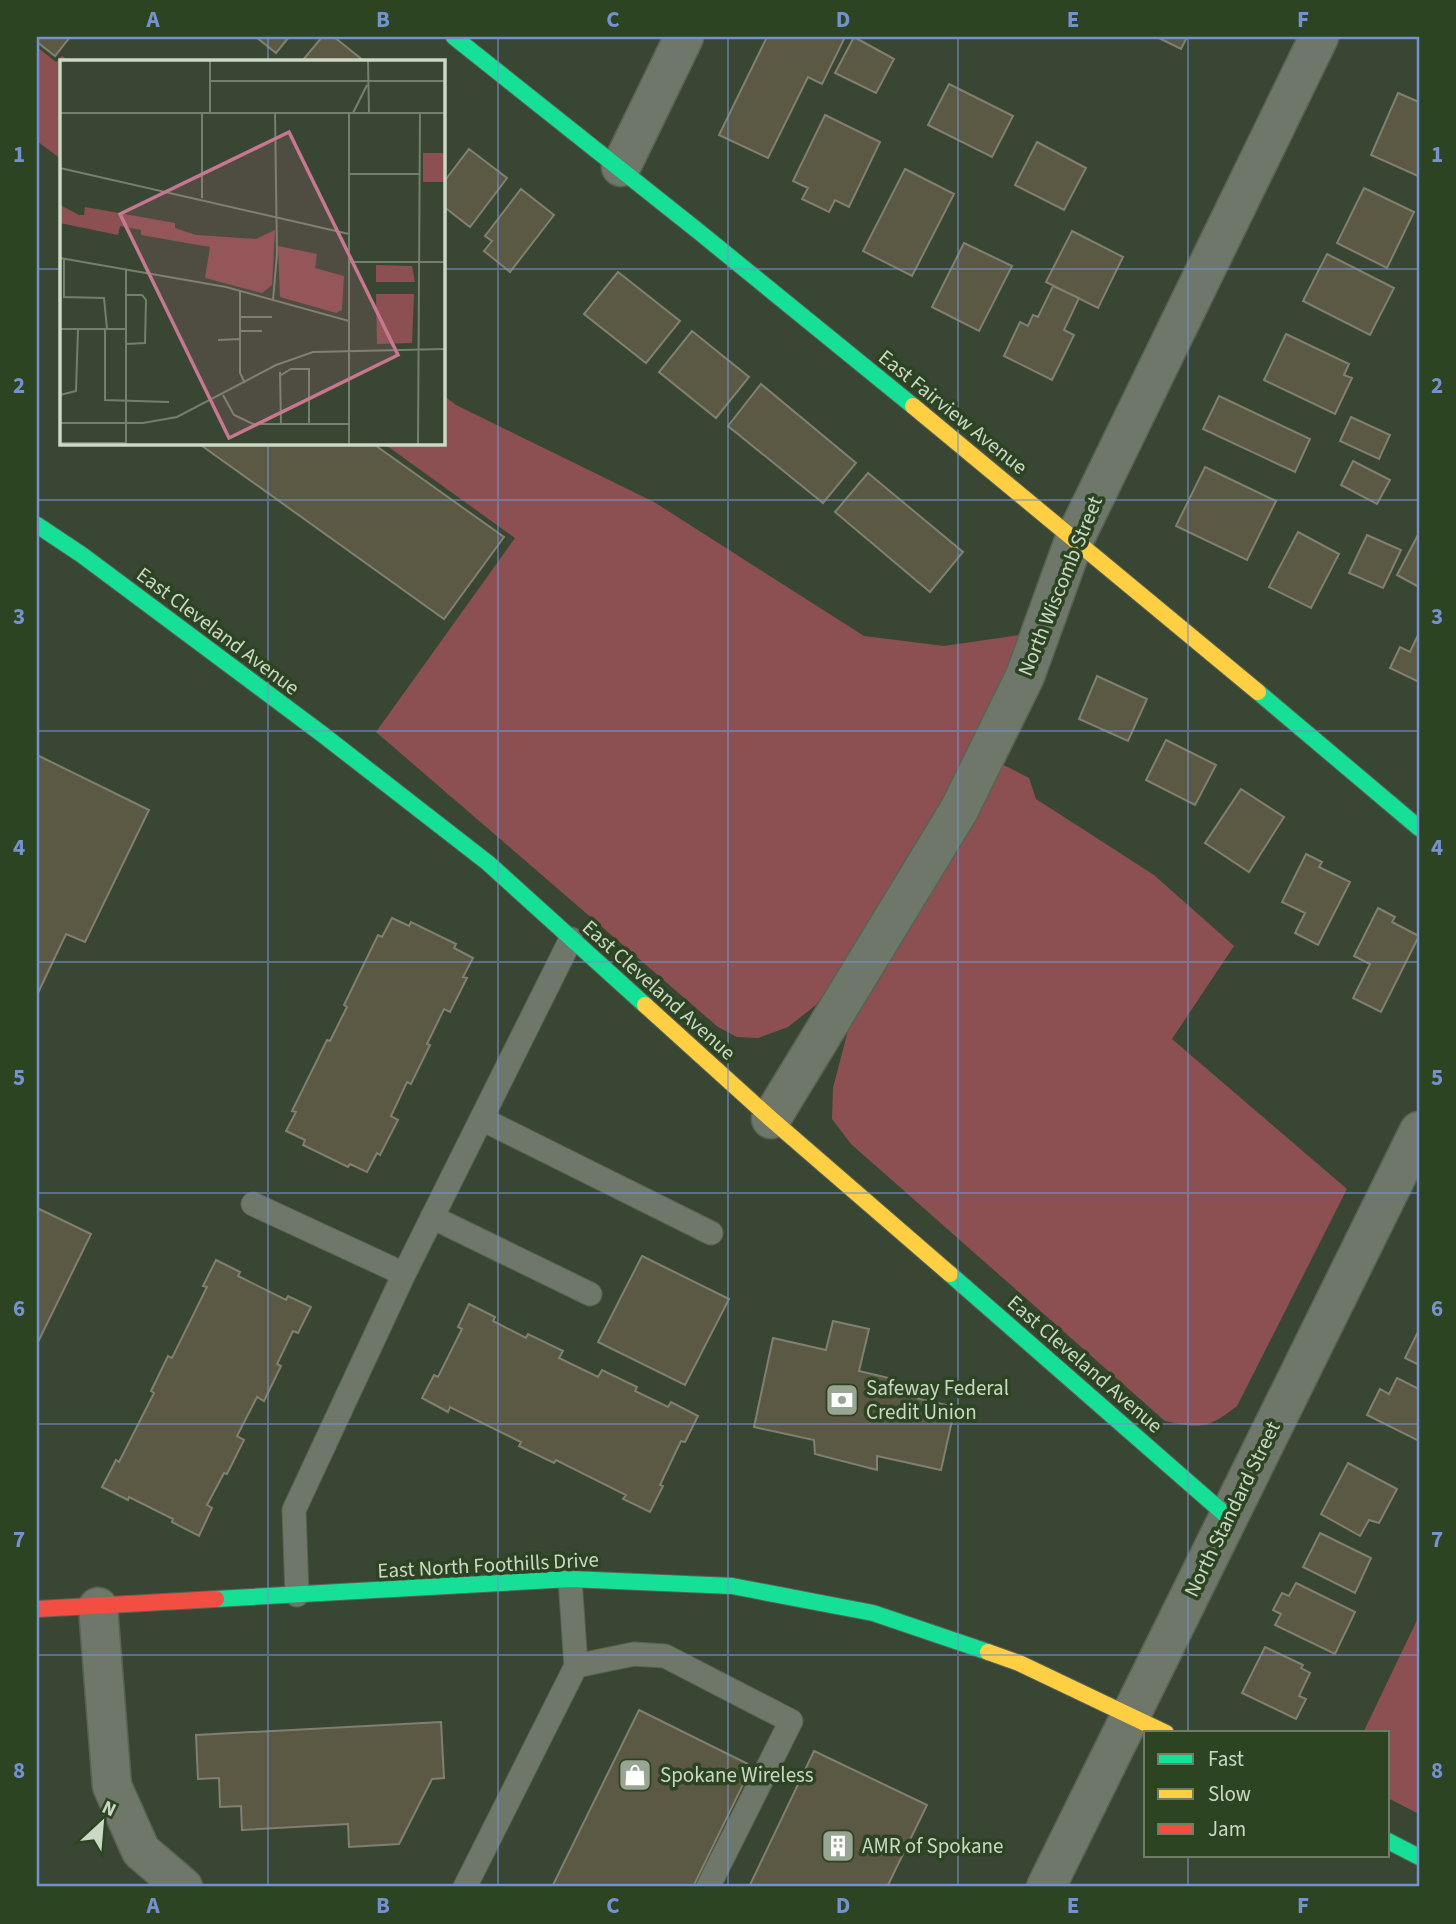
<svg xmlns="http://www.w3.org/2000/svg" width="1456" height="1924" font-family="'Source Sans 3',sans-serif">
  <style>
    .green { fill: #8c5052 }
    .building { fill: #5b5843; stroke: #808071; stroke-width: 2 }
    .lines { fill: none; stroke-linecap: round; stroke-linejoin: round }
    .lane-casing { stroke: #596354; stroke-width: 25 }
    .street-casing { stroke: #596354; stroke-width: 41 }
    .fast-casing { stroke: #596354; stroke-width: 18 }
    .slow-casing { stroke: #596354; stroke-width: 18 }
    .jam-casing { stroke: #596354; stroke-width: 18 }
    .lane { stroke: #6e7769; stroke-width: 23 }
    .street { stroke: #6e7769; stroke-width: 38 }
    .fast { stroke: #16e098; stroke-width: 16 }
    .slow { stroke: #ffcf43; stroke-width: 16 }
    .jam { stroke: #f24e42; stroke-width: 16 }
    .grid { fill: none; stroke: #7493ce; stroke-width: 2; stroke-opacity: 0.55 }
    .labels { text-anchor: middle; stroke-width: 7; stroke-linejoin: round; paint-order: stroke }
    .street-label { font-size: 21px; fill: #cad8c4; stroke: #2d4422 }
    .poi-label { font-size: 21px; fill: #cad8c4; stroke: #2d4422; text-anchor: start }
    .inset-road { fill: none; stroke: #74806e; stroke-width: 2 }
    .view { fill: #c67890; fill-opacity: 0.15; stroke: #c67890; stroke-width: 3.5 }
    .inset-edge { fill: none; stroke: #cad8c4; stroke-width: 3.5 }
    .neatline { fill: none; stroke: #7493ce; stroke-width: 2.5 }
    .grid-label { font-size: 23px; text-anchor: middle; font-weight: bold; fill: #7493ce }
  </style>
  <rect width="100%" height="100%" fill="#3a4634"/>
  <path class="green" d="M37,47L56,62L62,56L70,61H61V159L37,141Z
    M443,395L456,405L654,502L864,636L944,646L1027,634L926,847L816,1005L788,1027L758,1038L737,1037L718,1027L376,732L515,538L383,443H443Z
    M992,759L1029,778L1036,799L1154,875L1234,946L1172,1039L1347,1189L1237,1406C1207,1429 1201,1429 1165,1421L851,1144L832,1119L833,1088L848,1030Z
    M1419,1616V1814L1388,1798V1733H1363Z"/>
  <path class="building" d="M37,37H70L55,56L37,42Z
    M256,37H289L276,53Z
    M322,37H334L364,61H302Z
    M767,37H845L822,84L808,77L768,158L719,135Z
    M854,37L894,59L876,93L835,73Z
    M1157,37H1187L1181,49Z
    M949,84L1013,116L992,157L928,125Z
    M1398,93L1419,102L1418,176L1371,155Z
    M825,115L880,142L849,207L835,200L829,212L802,199L808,188L793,181Z
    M1037,142L1086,168L1064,210L1015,185Z
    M469,149L507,178L470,227L443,206V183Z
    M905,169L954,194L912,276L863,251Z
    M1364,188L1414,212L1387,268L1337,243Z
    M521,189L554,215L510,272L484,251L492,241L485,236Z
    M1072,231L1123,257L1098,308L1046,282Z
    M964,243L1012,266L979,331L932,307Z
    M1327,254L1394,288L1370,335L1303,301Z
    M618,272L680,321L646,363L584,314Z
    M1053,286L1079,298L1064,330L1074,335L1052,380L1004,356L1020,322L1028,326L1033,315L1038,317Z
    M692,331L749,377L716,418L659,372Z
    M1286,334L1349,364L1344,375L1352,378L1335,414L1264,380Z
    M761,384L856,463L823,503L728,426Z
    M1219,396L1310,439L1295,472L1203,429Z
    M1351,417L1390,435L1379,459L1340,441Z
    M198,443H372L504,537L444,619Z
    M1353,461L1390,480L1377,504L1341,485Z
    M1205,467L1276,501L1247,560L1176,526Z
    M868,473L963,552L930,592L835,512Z
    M1298,532L1339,554L1311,608L1269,587Z
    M1419,533V587L1397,575Z
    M1367,535L1401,550L1383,588L1349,573Z
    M1419,633V682L1390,668L1400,647L1410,652Z
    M1097,676L1147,699L1128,741L1079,719Z
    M1166,740L1216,765L1195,805L1146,780Z
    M37,755L149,810L85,942L66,934L37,995Z
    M1241,789L1284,817L1249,872L1205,843Z
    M1306,854L1322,862L1319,867L1350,882L1318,945L1295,933L1305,913L1282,902Z
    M1378,908L1395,917L1392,922L1419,936L1381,1012L1353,998L1370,964L1354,956Z
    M392,918L409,926L411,922L456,944L454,948L473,958L463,977L467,978L450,1012L444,1009L427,1044L430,1045L411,1084L407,1082L391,1116L398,1120L380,1155L377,1153L367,1172L350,1164L348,1167L303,1145L305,1140L286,1131L296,1112L292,1111L327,1040L330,1041L347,1007L344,1005L378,935L382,937Z
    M37,1208L91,1234L37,1344Z
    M642,1256L729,1299L685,1385L598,1342Z
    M216,1260L240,1272L238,1276L286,1300L288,1296L311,1307L298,1333L293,1331L277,1364L281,1366L264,1401L257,1397L237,1436L244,1440L227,1474L224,1473L207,1505L212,1508L199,1536L172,1522L173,1519L129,1497L128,1500L102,1487L116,1460L119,1462L154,1393L151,1391L168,1356L172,1358L207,1287L203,1286Z
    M469,1304L495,1317L493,1321L526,1338L528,1334L563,1351L559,1358L598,1377L602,1370L637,1387L635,1391L668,1407L671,1402L698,1416L685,1442L681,1441L660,1485L663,1486L650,1512L623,1499L626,1495L556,1460L554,1463L519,1446L521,1442L450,1407L448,1412L422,1398L434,1375L438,1377L462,1329L458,1327Z
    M833,1321L869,1329L859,1371L897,1380L894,1393L955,1407L941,1470L877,1456V1470L815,1454L814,1440L754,1427L773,1338L826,1350Z
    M1419,1330V1365L1405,1358Z
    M1397,1378L1419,1389V1441L1367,1415L1380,1389L1389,1394Z
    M1348,1463L1397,1489L1379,1523L1369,1520L1360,1536L1321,1514Z
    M1320,1533L1371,1558L1355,1593L1303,1567Z
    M1296,1583L1355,1612L1335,1654L1275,1625L1281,1614L1273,1610L1282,1593L1289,1596Z
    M1265,1647L1303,1665L1301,1668L1310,1673L1299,1696L1306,1699L1296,1719L1242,1693Z
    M639,1710L752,1766L693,1887H552Z
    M441,1722L444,1778L432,1779L399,1844L349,1847L348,1824L242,1830L241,1806L220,1807L219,1778L198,1779L196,1735Z
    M814,1751L927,1805L887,1887H749Z"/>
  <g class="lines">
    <defs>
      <path id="lane" d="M482,1119L711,1233
        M253,1204L404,1274
        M432,1217L590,1294
        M297,1595L294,1510L404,1274L571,939
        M576,1666L634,1654L665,1656L791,1721L708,1887
        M465,1887L576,1666L570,1579"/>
      <path id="street" d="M621,167L684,37
        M771,1119L959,810L1025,676L1075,538L1319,37
        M98,1607L112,1786L141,1851L183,1887
        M1046,1887L1419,1131"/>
      <path id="fast" d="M454,37L698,231L913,406
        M37,525L82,555L322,734L488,863L645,1005
        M1258,692L1419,828
        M950,1274L1228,1517
        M216,1599L570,1579L732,1586L873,1613L988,1652
        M1388,1841L1419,1857"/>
      <path id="slow" d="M913,406L1258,692
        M645,1005L771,1119L950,1274
        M988,1652L1019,1663L1166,1733"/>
      <path id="jam" d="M37,1609L216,1599"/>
    </defs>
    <use href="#lane" class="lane-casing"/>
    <use href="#street" class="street-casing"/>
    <use href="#fast" class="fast-casing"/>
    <use href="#slow" class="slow-casing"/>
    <use href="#jam" class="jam-casing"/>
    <use href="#lane" class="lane"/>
    <use href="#street" class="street"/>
    <use href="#fast" class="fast"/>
    <use href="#slow" class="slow"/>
    <use href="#jam" class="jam"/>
  </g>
  <path class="grid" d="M268,37V61M498,37V1887M728,37V1887M958,37V1887M1188,37V1733M37,269H61M443,269H1419M268,443V1887M37,500H1419M37,731H1419M37,962H1419M37,1193H1419M37,1424H1419M37,1655H1419M1188,1856V1887"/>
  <defs>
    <symbol id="bank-square" viewBox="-11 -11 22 22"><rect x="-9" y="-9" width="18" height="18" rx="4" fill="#98a592" stroke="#2d4422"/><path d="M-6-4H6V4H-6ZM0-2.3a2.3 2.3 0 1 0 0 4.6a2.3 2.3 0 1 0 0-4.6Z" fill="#fff"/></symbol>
    <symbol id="shop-square" viewBox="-11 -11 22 22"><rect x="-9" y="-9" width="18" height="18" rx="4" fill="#98a592" stroke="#2d4422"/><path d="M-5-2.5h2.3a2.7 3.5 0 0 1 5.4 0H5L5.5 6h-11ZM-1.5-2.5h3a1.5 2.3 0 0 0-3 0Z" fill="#fff"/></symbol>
    <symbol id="building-square" viewBox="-11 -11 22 22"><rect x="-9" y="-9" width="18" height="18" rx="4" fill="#98a592" stroke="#2d4422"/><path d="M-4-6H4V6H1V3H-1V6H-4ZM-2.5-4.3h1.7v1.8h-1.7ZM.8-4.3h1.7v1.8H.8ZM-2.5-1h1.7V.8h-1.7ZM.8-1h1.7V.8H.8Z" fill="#fff"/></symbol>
  </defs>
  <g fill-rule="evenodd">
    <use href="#bank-square" x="823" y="1381" width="38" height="38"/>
    <use href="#shop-square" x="616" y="1756" width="38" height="38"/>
    <use href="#building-square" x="819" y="1827" width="38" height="38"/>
  </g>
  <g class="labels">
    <g class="street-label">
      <text transform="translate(953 412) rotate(39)" y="7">East Fairview Avenue</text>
      <text transform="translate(1060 586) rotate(-68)" y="7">North Wiscomb Street</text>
      <text transform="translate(218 631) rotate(37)" y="7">East Cleveland Avenue</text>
      <text transform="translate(659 990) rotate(42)" y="7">East Cleveland Avenue</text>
      <text transform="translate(1085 1364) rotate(41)" y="7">East Cleveland Avenue</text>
      <text transform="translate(1232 1509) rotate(-64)" y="7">North Standard Street</text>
      <text transform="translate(488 1565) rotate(-3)" y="7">East North Foothills Drive</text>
    </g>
    <g class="poi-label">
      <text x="866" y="1395">Safeway Federal<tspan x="866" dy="24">Credit Union</tspan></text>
      <text x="660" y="1782">Spokane Wireless</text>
      <text x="862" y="1853">AMR of Spokane</text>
    </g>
  </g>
  <g transform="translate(60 60)">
    <rect width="385" height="385" fill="#3a4634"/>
    <path d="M363,93H385V122H363ZM0,145L19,155H24L25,147L115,163V168L136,175L196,179L215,170L212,225L202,233L145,218L150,187L81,175V170L60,166L58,175L0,163ZM218,186L257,194L255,208L284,216L282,250L276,253L220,237ZM316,205L352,206L355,222H316ZM316,234H354L352,283L317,284Z" fill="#8c5052"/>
    <path class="inset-road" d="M308,0L309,53M150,21H385M142,52V138M150,52V0M0,53H385M289,53V385M293,53L307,25M0,108L289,174M289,114H360M0,198L166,227L289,261M4,198V237L44,238L47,269M289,202H385M180,231V313L185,323M213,240L217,194L215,53M179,257H212M0,269H66M45,269V340L109,342M179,271H202M158,280L179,279M66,284L85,283L86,240L82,235H66M220,312L221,364M221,315L231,309H249V364M0,335L16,331L18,269M163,335L174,355L193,364H288M0,363H83L117,357L216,305L253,292L385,289M0,383H66V209M358,385L360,53"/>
    <path class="view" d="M229,72L338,295L169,378L60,154Z"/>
    <rect width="385" height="385" class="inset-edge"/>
  </g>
  <rect width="1456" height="1924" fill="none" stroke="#2d4422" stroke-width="77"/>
  <rect x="1144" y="1731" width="245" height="126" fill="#2d4422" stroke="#6c7f63" stroke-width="2"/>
  <rect x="1158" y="1754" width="35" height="10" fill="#16e098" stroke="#6c7f63" stroke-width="2"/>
  <text x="1208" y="1766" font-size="21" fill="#cad8c4">Fast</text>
  <rect x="1158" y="1789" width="35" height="10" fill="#ffcf43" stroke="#6c7f63" stroke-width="2"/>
  <text x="1208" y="1801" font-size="21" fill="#cad8c4">Slow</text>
  <rect x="1158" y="1824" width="35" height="10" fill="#f24e42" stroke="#6c7f63" stroke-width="2"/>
  <text x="1208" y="1836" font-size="21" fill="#cad8c4">Jam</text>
  <g transform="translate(102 1823) rotate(26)" stroke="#2d4422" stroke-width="5" paint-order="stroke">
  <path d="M0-5L12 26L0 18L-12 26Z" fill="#cad8c4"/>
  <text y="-10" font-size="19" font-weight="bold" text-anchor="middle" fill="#cad8c4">N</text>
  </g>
  <rect x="38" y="38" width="1380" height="1847" class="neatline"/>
  <g class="grid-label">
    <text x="153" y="27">A</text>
    <text x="383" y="27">B</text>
    <text x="613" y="27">C</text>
    <text x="843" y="27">D</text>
    <text x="1073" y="27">E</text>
    <text x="1303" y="27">F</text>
    <text x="19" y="162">1</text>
    <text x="1437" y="162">1</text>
    <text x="19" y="393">2</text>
    <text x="1437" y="393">2</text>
    <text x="19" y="624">3</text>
    <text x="1437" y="624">3</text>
    <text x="19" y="855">4</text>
    <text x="1437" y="855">4</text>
    <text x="19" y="1085">5</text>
    <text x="1437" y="1085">5</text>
    <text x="19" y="1316">6</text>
    <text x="1437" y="1316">6</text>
    <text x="19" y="1547">7</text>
    <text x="1437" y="1547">7</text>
    <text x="19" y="1778">8</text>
    <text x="1437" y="1778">8</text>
    <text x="153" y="1913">A</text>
    <text x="383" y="1913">B</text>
    <text x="613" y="1913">C</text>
    <text x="843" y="1913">D</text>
    <text x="1073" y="1913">E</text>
    <text x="1303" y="1913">F</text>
  </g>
</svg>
